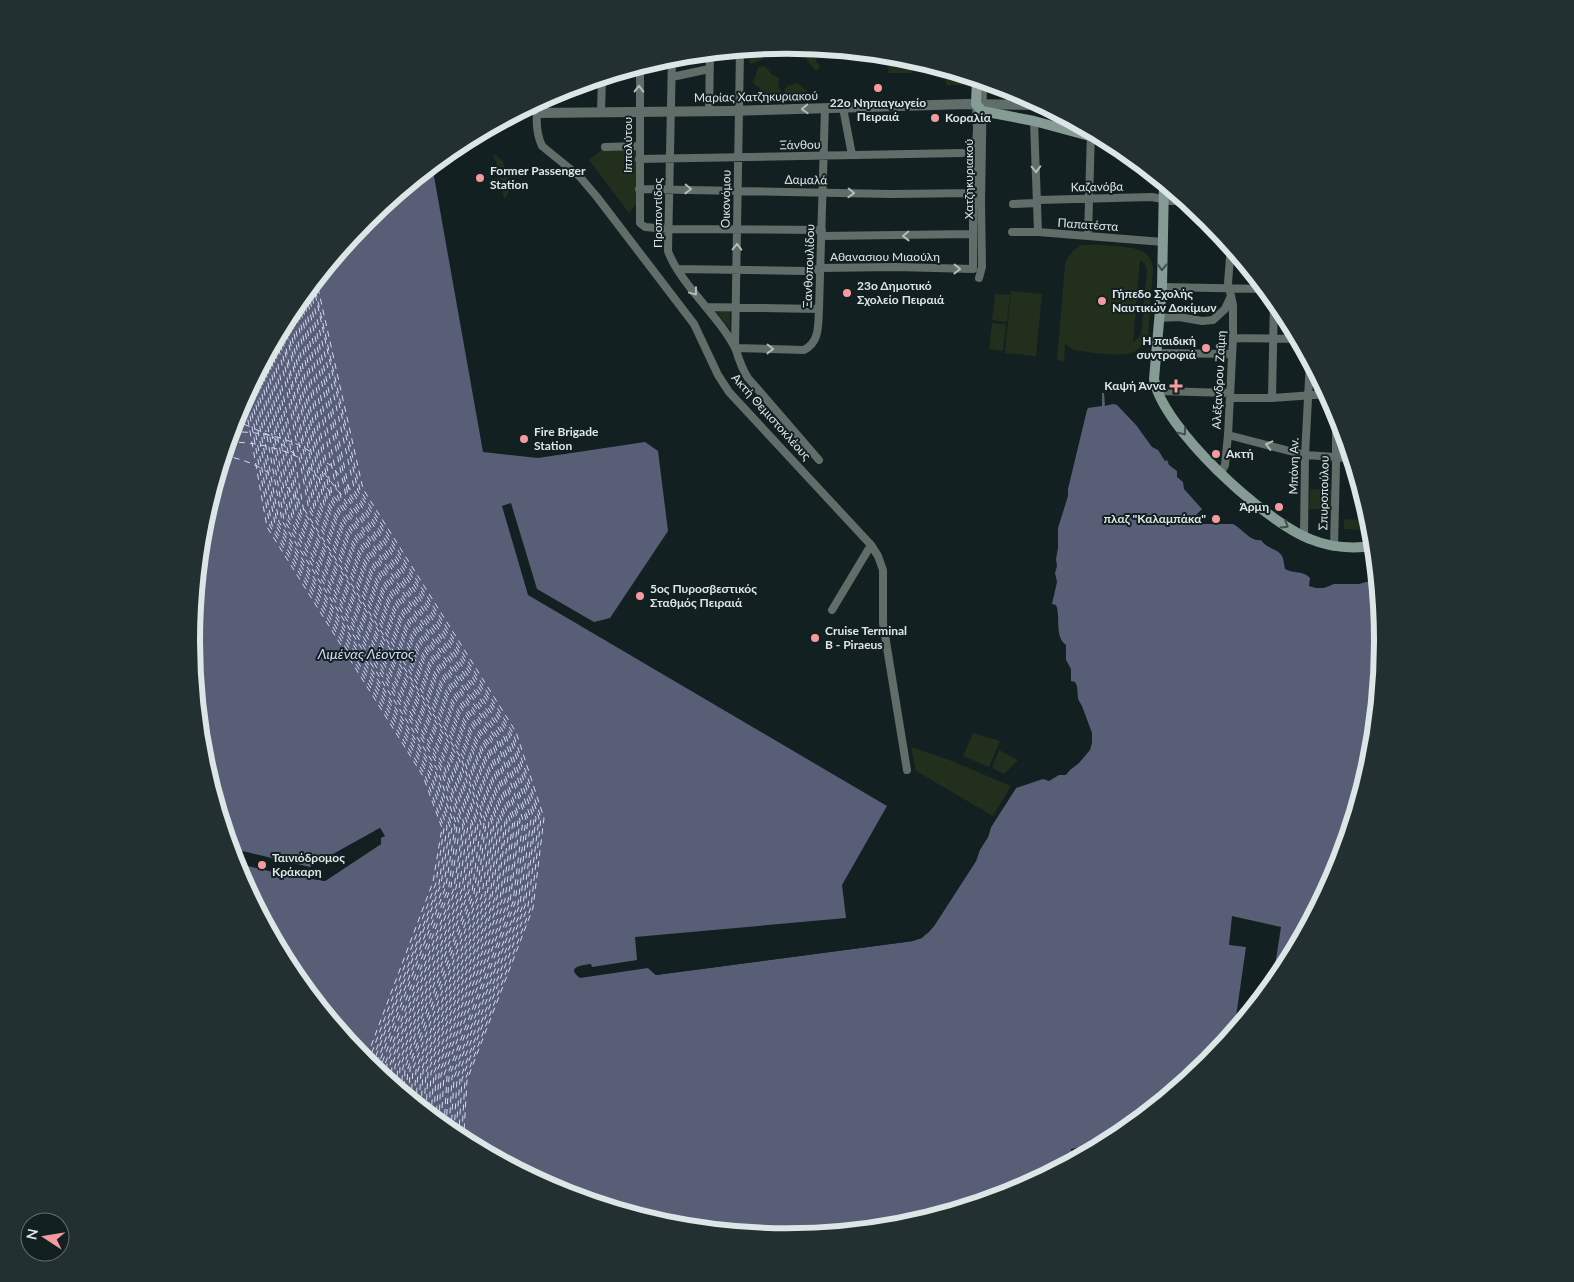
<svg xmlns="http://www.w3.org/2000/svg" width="1574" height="1282" font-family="Lato,sans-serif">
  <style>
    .green { fill: #222f1c; fill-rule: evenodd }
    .water { fill: #585e76 }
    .pier { fill: #122022 }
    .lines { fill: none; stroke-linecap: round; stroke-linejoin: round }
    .ferry { stroke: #d2daf8; stroke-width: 1; stroke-dasharray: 6 5; stroke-linecap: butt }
    .minor { stroke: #606d68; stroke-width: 8 }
    .tertiary { stroke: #606d68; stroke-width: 10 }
    .secondary { stroke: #859b93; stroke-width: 10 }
    .oneway { stroke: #b1bcbb }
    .oneway2 { stroke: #40514f }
    .poi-dot { fill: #f59b9e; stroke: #122022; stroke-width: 2 }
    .labels { text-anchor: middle; stroke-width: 4; stroke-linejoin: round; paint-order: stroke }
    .street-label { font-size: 12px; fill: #dde6e7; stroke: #122022 }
    .poi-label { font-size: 12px; font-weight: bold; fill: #dde6e7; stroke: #122022; text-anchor: start }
    .water-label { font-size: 14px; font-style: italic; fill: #d2daf8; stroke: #122022 }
    .rim { fill: none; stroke: #dde6e7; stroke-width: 6 }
  </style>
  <rect width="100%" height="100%" fill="#122022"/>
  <path class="green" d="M806,47L818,52L816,61L820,66L818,70H815C810,63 801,57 806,47Z
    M755,49L761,51L764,56L763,59L751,64L749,62L750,53L751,50Z
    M889,55L904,57L912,59V73H888Z
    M933,65L963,75V85H946V75L933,74Z
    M759,66L766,67L772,75L778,77L779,79L778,85L781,91L780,97H770L764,99L761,98L760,88L755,85L753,82Z
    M797,83L807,91L806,94L785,95L784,91L787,86Z
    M637,148L638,202L629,213L589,160L603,149Z
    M494,154L503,161L506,171L496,172L495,165L497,164L493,155Z
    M508,177C509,185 511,193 504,199L502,187L498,186L497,178Z
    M1082,245C1093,244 1133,246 1142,251C1149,255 1153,261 1153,270L1148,336C1144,345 1138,352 1128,354C1120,356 1079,352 1072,349C1070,348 1068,346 1065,344L1064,361L1057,360L1065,265C1068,255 1073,250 1082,245ZM1140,260L1145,264L1147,271L1141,335L1133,343Z
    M1011,291L1042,294L1036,356L1005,353Z
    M995,294L1010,295L1007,322L992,320Z
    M716,311H730V328H729Z
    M992,323L1006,324L1003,351L989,349Z
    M1310,489L1332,490V509H1309Z
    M1344,519L1364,520V530L1344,529Z
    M973,733L1000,741L989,767L963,756Z
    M911,747L952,761L1011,786L993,816L916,771Z
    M999,750L1018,760L1004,774L992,768Z"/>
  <path class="water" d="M432,165L483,452L538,458L645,442L658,451L668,531L610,618L594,622L537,589L511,503L502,506L528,595L887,806L842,885L846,918L635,937L637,960L592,967L591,964C582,965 565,967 580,978L648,968L656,975L913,941L922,938L934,926L976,861L979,850L988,837L991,827L1016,788L1043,779L1049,781L1059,775H1066L1070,770L1079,763L1090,750L1092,743V733L1082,706L1078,699L1077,686L1075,682L1071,681V669L1066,660V645C1054,636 1061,617 1056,605L1052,604L1057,582L1055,573L1057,566L1056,559L1058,548V528L1068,496V489L1087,410L1088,408L1102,406V393H1104L1105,406L1113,404L1117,405L1136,425L1152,447L1158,450L1165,461L1167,460L1169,465L1177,471V477L1183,482L1184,489L1202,509L1189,522L1197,524H1233C1243,529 1250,542 1261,540C1267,549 1278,549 1282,556C1284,560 1284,565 1285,569C1294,574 1303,570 1310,578L1309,586L1316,588H1324L1334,584H1359L1377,579L1383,641L1371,758L1338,869L1282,972L1272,985L1281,927L1232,916L1229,945L1246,947L1234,1031L1208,1063L1118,1137L1102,1145L1101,1143L1071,1149L1073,1161L1015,1192L903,1226L787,1237L670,1225L559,1192L456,1136L365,1062L291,972L235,863L290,876H306L307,878L325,881L381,844L380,838L384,835L380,828L310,867L230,848L202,757L191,641L203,524L236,413L292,310L366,219Z"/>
  <path class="pier" d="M1013,787L1016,788L991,827L988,837L980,850L976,861L934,926L928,933L913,941L656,975L648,968L649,966L656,972L901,942L913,939L920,935L932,925L968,869L973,860L977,849L986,836L989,826Z
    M380,828L385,836L381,838V844L325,881L307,878L306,876L308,875L325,878L378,843V837L381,834L379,831L311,869L310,867Z"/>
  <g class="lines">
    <path class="ferry" d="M319,277L318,288L363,489L516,732L544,818L533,908L467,1080L464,1132L467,1143
      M316,280L315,288L360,490L513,733L541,818L531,907L465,1080L462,1132L464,1141
      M313,284L358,491L511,734L539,818L528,906L462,1079L459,1132L461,1139
      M310,287L355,492L509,735L536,818L525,906L460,1079L456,1133L458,1137
      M308,290L350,494L504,737L531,819L520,904L454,1078L451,1133
      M306,293L348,495L501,738L528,819L518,904L452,1077L449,1131
      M303,295L346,496L499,740L526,819L515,903L449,1077L446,1129
      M301,298L341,498L494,742L520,820L510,902L444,1075L441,1125
      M299,301L338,498L492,743L518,820L508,901L441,1075L439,1123
      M297,303L333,500L487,745L513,821L502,900L436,1074L434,1118
      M295,306L331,501L485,746L510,821L500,899L434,1073L431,1116
      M292,309L328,502L482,748L507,821L497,898L431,1073L429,1114
      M290,312L326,503L480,749L505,822L495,898L428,1072L426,1112
      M288,316L324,504L478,750L502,822L492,897L426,1072L424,1110
      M286,319L321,505L475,751L499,822L490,897L423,1071L421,1108
      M285,323L319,506L473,752L497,822L487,896L421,1071L419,1106
      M282,327L316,507L470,753L494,823L485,895L418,1070L416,1104
      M281,330L314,508L468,754L492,823L482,895L416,1070L414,1102
      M279,334L311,509L466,756L489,823L479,894L413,1069L411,1100
      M277,338L309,510L463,757L486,823L477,893L410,1069L409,1098
      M274,342L304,512L459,759L481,824L472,892L405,1068L404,1094
      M272,346L291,451
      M270,350L299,514L454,761L476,824L467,891L400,1067L399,1090
      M268,353L297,515L452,762L473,825L464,890L398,1066L396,1088
      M266,357L294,516L449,764L471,825L462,889L395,1066L394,1086
      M264,361L292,517L447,765L468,825L459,889L392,1065L391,1084
      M262,365L275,435
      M260,368L287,519L442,767L463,826L454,888L387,1064L386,1079
      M258,372L269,433
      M256,376L266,432
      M254,379L279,522L435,771L455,827L446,886L379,1063V1073
      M252,383L277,523L433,772L452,827L444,885L377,1062L376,1071
      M250,387L275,524L430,773L450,827L441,884L374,1061V1069
      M248,391L272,525L428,774L447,827L439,884L372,1061L371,1067
      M246,394L270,526L425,775L444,828L436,883L369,1060V1065
      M244,398L267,527L423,776L442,828L433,882L365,1062
      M234,420L269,435
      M231,432C257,431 289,437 311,452
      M267,436L282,521L437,769L457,826L449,886L382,1063L381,1075
      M270,437L284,520L440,768L460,826L451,887L385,1064L384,1077
      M273,437L297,456
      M275,439L289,518L444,766L465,826L456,888L390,1065L389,1082
      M228,442C253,442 279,447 302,459
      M223,455C241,459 260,465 274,477
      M291,455L301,513L456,760L478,824L469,891L403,1067L401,1092
      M327,463L332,466L341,478
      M309,467L321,481
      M324,473L343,497L497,741L523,820L513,902L447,1076L444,1127
      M347,485L353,493L506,736L534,819L523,905L457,1078L454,1135
      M287,487L299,501
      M327,488L336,499L489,744L515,820L505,900L439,1074L436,1120
      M304,509L461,758L484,824L474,893L408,1068L406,1096"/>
    <path class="minor" d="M672,56L668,251C677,277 708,307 724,330C728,336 733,343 736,350C739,360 742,369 748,378L819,460
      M640,66V223L645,227L668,229L822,230
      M672,77L709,69
      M843,108L852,155
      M601,112L602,77
      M709,112L710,53
      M537,113C536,125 537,135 542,146L580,177L597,197L694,324L718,375L729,392L871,545L878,556L883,570V623L907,770
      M1034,121L1038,232
      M605,147L639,146
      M639,159L962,153
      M639,189L891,194L973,193
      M1038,200L1152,197L1171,201H1186
      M1013,204L1037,203
      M1012,232H1038L1163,242
      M822,236L972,234
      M1088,236L1091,131
      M677,269L805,271L814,270L820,268L895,267L973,269
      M973,269V193L977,129L976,104
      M979,278L982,267L981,203L983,81
      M1162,287L1265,289
      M706,307L819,309
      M1159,318L1179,317L1202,321L1213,320L1225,309L1231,296
      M1233,338L1298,339
      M735,348L804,350C820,342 818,325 819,309L825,108
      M735,348L740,50
      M1156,353L1232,354
      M1158,391L1230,393
      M1230,398H1272L1328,394
      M1272,398L1274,300
      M1228,435L1305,455L1351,458
      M1221,473L1225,465L1228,435L1233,338V305L1228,283L1230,258V245
      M1304,537L1305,455L1310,361
      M1334,547L1336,465V410
      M832,610L871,545"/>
    <path class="tertiary" d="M537,113L729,111L968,104L1042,105"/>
    <path class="secondary" d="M977,79L976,104L982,111L1034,121L1112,142
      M534,110L540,101
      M1164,183L1162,287L1154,379C1162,428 1264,521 1310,539C1331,548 1352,549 1374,546"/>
  </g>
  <defs><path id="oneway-chevron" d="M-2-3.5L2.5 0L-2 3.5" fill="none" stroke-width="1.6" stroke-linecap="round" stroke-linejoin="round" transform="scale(1.25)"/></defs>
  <g class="oneway">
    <use href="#oneway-chevron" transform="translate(639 89) rotate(-89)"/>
    <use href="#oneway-chevron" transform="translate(805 109) rotate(178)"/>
    <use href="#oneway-chevron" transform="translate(1036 169) rotate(88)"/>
    <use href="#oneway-chevron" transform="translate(688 189) rotate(1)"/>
    <use href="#oneway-chevron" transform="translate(851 193) rotate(2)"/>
    <use href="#oneway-chevron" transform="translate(906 236) rotate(179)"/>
    <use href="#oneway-chevron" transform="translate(737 247) rotate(-89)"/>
    <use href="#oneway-chevron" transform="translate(957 269) rotate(1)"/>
    <use href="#oneway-chevron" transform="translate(694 292) rotate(53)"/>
    <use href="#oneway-chevron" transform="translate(770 349) rotate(1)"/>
    <use href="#oneway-chevron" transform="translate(1269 445) rotate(-166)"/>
  </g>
  <g class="oneway2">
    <use href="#oneway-chevron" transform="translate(1162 267) rotate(91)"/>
    <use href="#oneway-chevron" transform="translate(1183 432) rotate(53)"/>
    <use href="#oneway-chevron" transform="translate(1285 525) rotate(32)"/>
  </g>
  <g class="poi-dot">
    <circle cx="878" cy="88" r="5"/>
    <circle cx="935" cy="118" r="5"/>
    <circle cx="480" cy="178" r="5"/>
    <circle cx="847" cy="293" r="5"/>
    <circle cx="1102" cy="301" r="5"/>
    <circle cx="1206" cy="348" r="5"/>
    <path d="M1173.5 378.5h5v5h5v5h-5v5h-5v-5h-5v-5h5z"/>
    <circle cx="524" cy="439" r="5"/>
    <circle cx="1216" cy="454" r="5"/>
    <circle cx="1279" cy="507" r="5"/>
    <circle cx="1216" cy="519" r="5"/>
    <circle cx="640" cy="596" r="5"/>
    <circle cx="815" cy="638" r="5"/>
    <circle cx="262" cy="865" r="5"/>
  </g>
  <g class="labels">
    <g class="street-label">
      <text transform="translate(756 97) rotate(-1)" y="4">Μαρίας Χατζηκυριακού</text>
      <text transform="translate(628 145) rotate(-90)" y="4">Ιππολύτου</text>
      <text transform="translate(800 145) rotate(-1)" y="4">Ξάνθου</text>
      <text transform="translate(969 179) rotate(-90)" y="4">Χατζηκυριακού</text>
      <text transform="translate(806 180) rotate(1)" y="4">Δαμαλά</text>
      <text transform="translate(1097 187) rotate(-1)" y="4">Καζανόβα</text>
      <text transform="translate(726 199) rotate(-89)" y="4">Οικονόμου</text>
      <text transform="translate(658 213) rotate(-90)" y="4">Προποντίδος</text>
      <text transform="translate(1088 225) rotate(4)" y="4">Παπατέστα</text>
      <text x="885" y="261">Αθανασιου Μιαούλη</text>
      <text transform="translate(809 266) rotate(-88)" y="4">Ξανθοπουλίδου</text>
      <text transform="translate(1219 380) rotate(-87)" y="4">Αλέξανδρου Ζαΐμη</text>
      <text transform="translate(771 417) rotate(48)" y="4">Ακτή Θεμιστοκλέους</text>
      <text transform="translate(1294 466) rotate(-89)" y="4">Μπόνη Αν.</text>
      <text transform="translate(1324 493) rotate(-89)" y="4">Σπυροπούλου</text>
    </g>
    <g class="poi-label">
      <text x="878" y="107" text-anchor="middle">22ο Νηπιαγωγείο<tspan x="878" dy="14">Πειραιά</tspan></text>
      <text x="945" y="122">Κοραλία</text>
      <text x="490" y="175">Former Passenger<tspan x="490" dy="14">Station</tspan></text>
      <text x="857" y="290">23ο Δημοτικό<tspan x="857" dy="14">Σχολείο Πειραιά</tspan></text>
      <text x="1112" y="298">Γήπεδο Σχολής<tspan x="1112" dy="14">Ναυτικών Δοκίμων</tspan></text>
      <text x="1196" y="345" text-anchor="end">Η παιδική<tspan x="1196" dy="14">συντροφιά</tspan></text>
      <text x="1166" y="390" text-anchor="end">Καψή Άννα</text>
      <text x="534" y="436">Fire Brigade<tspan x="534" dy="14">Station</tspan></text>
      <text x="1226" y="458">Ακτή</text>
      <text x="1269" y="511" text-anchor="end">Άρμη</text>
      <text x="1206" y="523" text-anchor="end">πλαζ "Καλαμπάκα"</text>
      <text x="650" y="593">5ος Πυροσβεστικός<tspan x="650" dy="14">Σταθμός Πειραιά</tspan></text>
      <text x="825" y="635">Cruise Terminal<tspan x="825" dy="14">B - Piraeus</tspan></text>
      <text x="272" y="862">Ταινιόδρομος<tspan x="272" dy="14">Κράκαρη</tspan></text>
    </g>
    <g class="water-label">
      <text x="366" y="659">Λιμένας Λέοντος</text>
    </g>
  </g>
  <path d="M0 0H1574V1282H0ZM200 641a587 587 0 1 1 1174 0a587 587 0 1 1-1174 0Z" fill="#223032" fill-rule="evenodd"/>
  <path class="rim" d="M200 641a587 587 0 1 1 1174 0a587 587 0 1 1-1174 0Z"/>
  <g transform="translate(45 1237) rotate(282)"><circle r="24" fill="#122022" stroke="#636f71"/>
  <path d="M0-4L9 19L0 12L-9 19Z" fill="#f59b9e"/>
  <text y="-8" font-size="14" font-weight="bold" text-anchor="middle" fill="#dde6e7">N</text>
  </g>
</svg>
